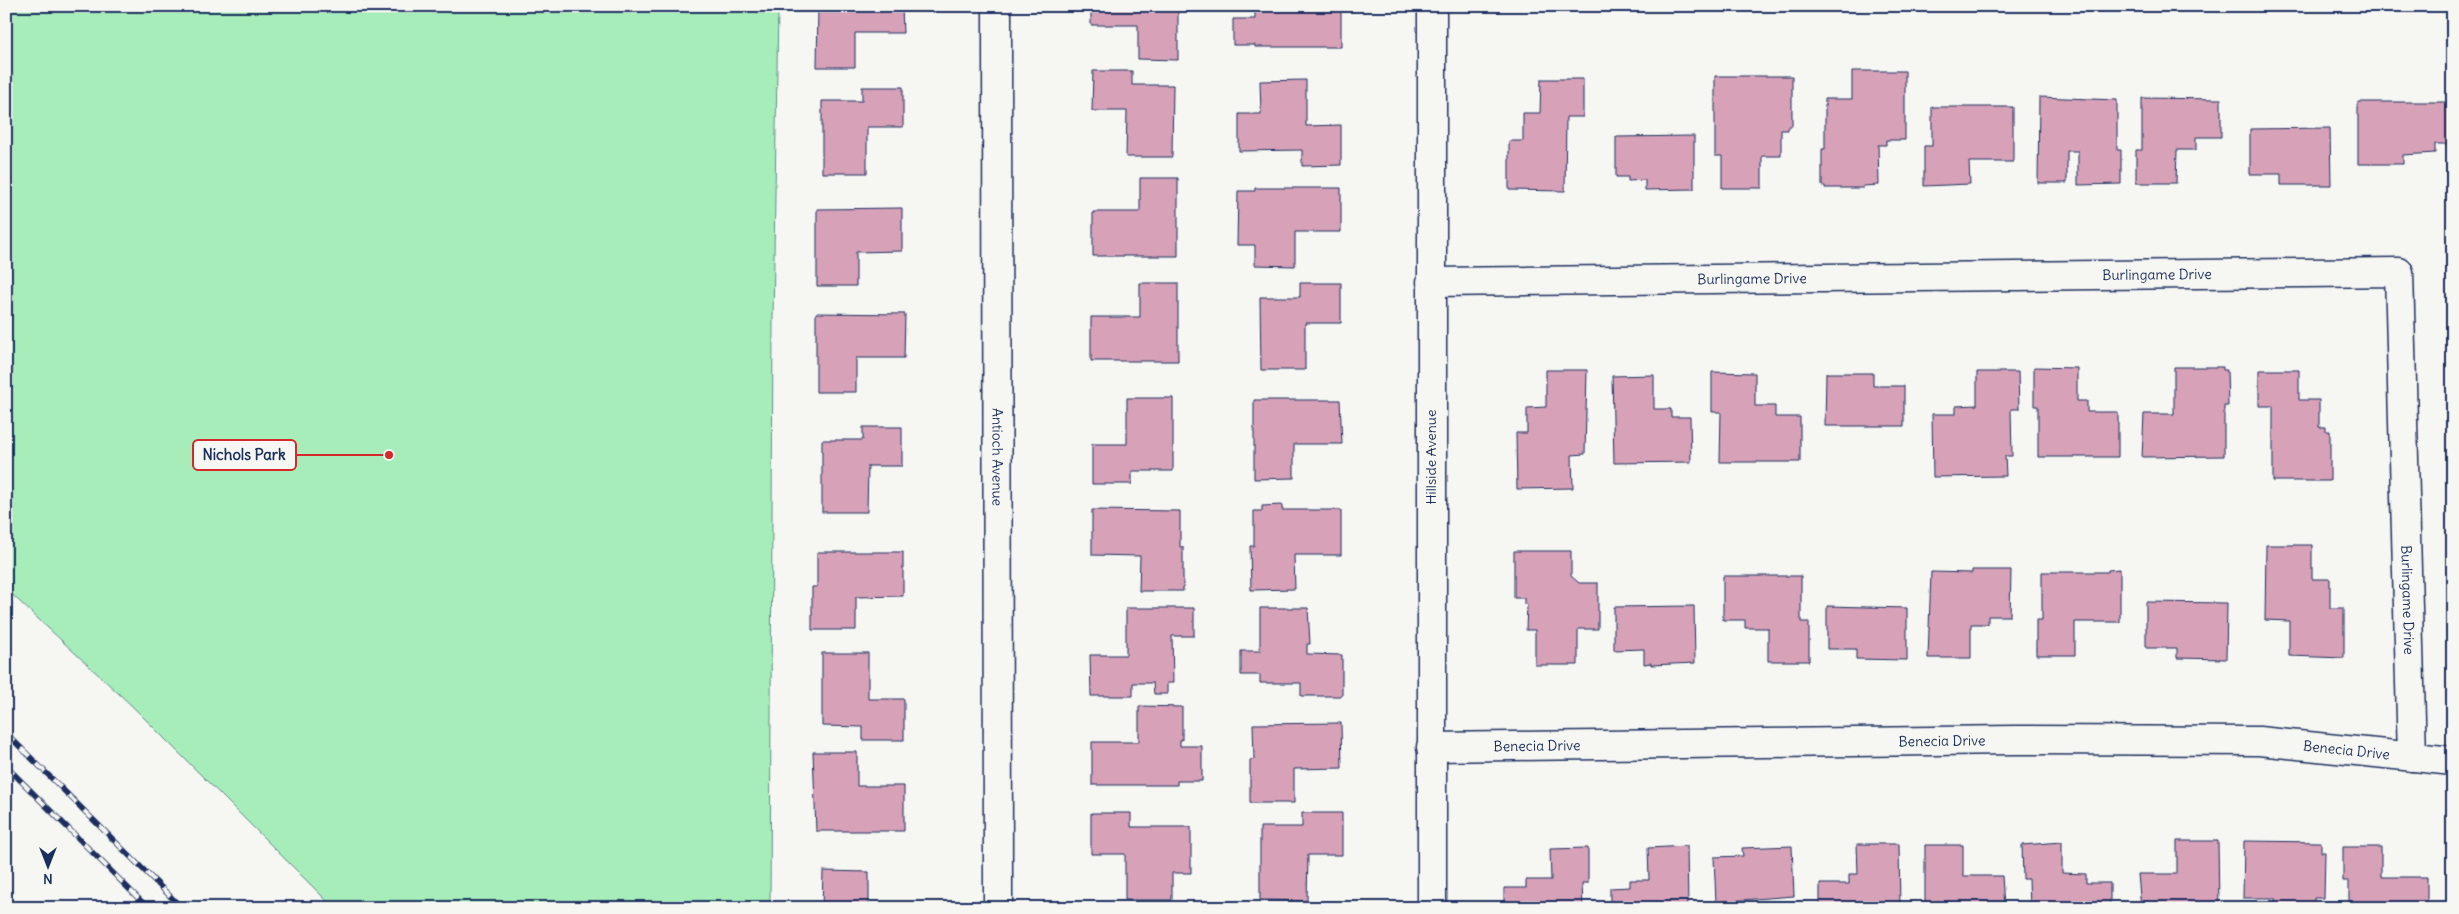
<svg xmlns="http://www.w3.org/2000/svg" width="2459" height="914" font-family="Delius,sans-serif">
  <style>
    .green { fill: #a6edba; stroke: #608e8c }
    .building { fill: #d7a1b8; stroke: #1b2f5e }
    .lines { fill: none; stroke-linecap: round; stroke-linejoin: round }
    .minor-casing { stroke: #1b2f5e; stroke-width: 31 }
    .minor { stroke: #f6f6f2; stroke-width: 28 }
    .rail-casing { stroke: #1b2f5e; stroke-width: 5.5 }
    .rail { stroke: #f6f6f2; stroke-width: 4; stroke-dasharray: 11; stroke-linecap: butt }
    .labels { text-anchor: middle; stroke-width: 4; stroke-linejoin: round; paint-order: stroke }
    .street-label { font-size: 14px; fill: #1b2f5e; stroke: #f6f6f2 }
    .leader { fill: none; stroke: #d62828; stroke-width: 2 }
    .callout-dot { fill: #d62828; stroke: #f6f6f2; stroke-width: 2 }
    .callout { fill: #f6f6f2; stroke: #d62828; stroke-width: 2 }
    .callout-label { font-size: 15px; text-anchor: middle; font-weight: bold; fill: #1b2f5e }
  </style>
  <rect width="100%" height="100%" fill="#f6f6f2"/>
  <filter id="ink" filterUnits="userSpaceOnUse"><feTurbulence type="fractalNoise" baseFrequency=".02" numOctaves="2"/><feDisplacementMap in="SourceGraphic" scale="10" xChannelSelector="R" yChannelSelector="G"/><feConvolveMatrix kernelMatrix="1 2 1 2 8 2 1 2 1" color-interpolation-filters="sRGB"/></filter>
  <g filter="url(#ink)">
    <path class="green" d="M6,6H778L773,320L770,908H334L131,705L6,589Z"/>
    <path class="building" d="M818,6H902L903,33H855V67H817Z
      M1091,6H1178V60L1138,59V25H1091Z
      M1255,6H1341V47H1255V45H1233V19H1255Z
      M1093,71H1132V85H1173L1172,157H1126L1127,111H1092Z
      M1852,71H1905V140H1886V145H1878L1879,185L1863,186V188H1825V186H1822V149H1825V99H1852Z
      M1715,76H1792V126H1788V130H1781V156H1762V188H1722V156H1715Z
      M1541,79H1583V117H1566L1565,191L1509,190V141H1523V113H1540Z
      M1306,80V126L1341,125V165L1302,166V150L1239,151V114H1261L1260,81Z
      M862,87H903V127H867V173H822V101H862Z
      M2039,97L2117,100V150H2121V184L2078,185V151H2067V183H2038Z
      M2142,98L2221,99V137H2196V150H2177L2176,183H2136V150H2142Z
      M2358,102H2453V144H2435V153L2403,155V164H2358Z
      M1932,107H2013V162H1969L1970,184L1924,186V146H1932Z
      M2330,128L2331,185H2281V174H2250V129Z
      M1694,136V189L1645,190V180L1628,181V177H1616V137Z
      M1140,178H1178V256H1093V212H1140Z
      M1255,188H1341V232H1295V266L1255,265V245H1237L1238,191H1255Z
      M902,208V251L856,252V286H817V209Z
      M1140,283H1178V361H1091V317H1140Z
      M1300,283H1341V323H1305V370H1261L1260,297H1300Z
      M816,313L905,314L904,358H856V392H816Z
      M2034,367L2077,368V401H2087V412H2118V457H2038V406H2034Z
      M2174,367H2223V370H2227L2228,406H2224V456L2142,457L2144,414H2174Z
      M1546,370H1587L1585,454L1572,455L1573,488L1517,489L1516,433H1527V408L1546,407Z
      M2259,370H2299V400H2319V427H2326V431H2330V481H2273V406H2259Z
      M1712,372L1755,373V406H1775V417H1800V462H1720L1721,412H1712Z
      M1977,372H2018L2019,409H2011L2012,456H2005L2006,476L1933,477L1932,414H1956V406L1977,405Z
      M1826,373H1873V386H1904V426H1825Z
      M1654,375V409H1671V417H1690L1691,462L1614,463L1612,376Z
      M1127,398H1173V471H1132V484H1092V444H1127Z
      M1254,400H1340L1342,444H1294V478L1254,479Z
      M863,427H902V466H868L867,512H822V440H863Z
      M1282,505V510H1341V555H1294L1295,589L1251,590L1250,546H1254V511H1262V506Z
      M1092,510L1180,511V547H1183V591H1139L1140,556L1092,555Z
      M2266,545H2312V579H2330V608H2344V658L2289,656V621L2265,620Z
      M1514,551H1571V576L1579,583H1598V629H1578V665H1535V630H1526L1527,604H1524V598H1514Z
      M817,552H903V596L856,597V630H812V587H817Z
      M2120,569V622H2075V655H2036V620H2042V572H2108V570Z
      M1972,570H2011L2010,616H1988V624H1971V658H1928L1931,572L1972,573Z
      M1723,576H1801V622H1809V661H1768V628H1745V620H1723Z
      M2146,602L2227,603L2226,659L2177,658V648H2146Z
      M1694,606L1695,663L1651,665V663L1644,664V649L1614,650V607Z
      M1827,606L1907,608V660L1856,659V649H1827Z
      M1126,608H1194V636H1172L1173,683H1167V694H1154L1153,683H1133V696H1091L1090,655H1126Z
      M1260,608H1308L1310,644H1307V654L1342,655V696H1301V683H1260V675H1241V651H1260Z
      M822,653H868V699H904V740H863V727L822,726Z
      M1139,706L1182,707V740H1180V746H1202V781H1177V785H1092V742H1139Z
      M1341,723L1342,768L1294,769V803H1250V760L1254,759L1253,724Z
      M813,752H857V786H904V831H816Z
      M1091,813H1131V827H1191V873H1172V900H1125V854H1091Z
      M1302,813H1342V855H1308L1307,901L1260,900V827H1302Z
      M2177,841H2218L2219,908H2141L2138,874H2177Z
      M2244,841L2321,842V852H2325L2324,898H2314V907L2275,906V898H2243Z
      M2062,842V873L2086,874V883H2110V908H2030L2029,879H2023L2022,845Z
      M1857,844H1899L1900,908H1820V884H1849V874H1858Z
      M1925,845H1963V876H2002L2004,908H1925Z
      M1687,846L1688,908H1610V888L1630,887V880H1649L1648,848Z
      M1792,846L1794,896L1716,902L1714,857L1743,856L1742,848Z
      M2343,847H2381V877H2427V908H2349V881H2343Z
      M1588,848V883H1582L1583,908H1504V888H1526V880H1551L1550,849Z
      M823,871L869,872V908H822Z"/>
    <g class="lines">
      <defs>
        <g id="minor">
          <path id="s1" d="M997,6L998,908"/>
          <path id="s2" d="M1431,282L2399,272L2412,757"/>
          <path id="s3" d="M1431,747L2014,740L2259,741L2453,761"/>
          <path d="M1432,908V6"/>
        </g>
      </defs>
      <use href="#minor" class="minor-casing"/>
      <use href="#minor" class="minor"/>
      <defs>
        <path id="rail" d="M6,733L182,908
          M6,766L148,908"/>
      </defs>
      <use href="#rail" class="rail-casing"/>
      <use href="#rail" class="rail"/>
    </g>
  </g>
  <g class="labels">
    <g class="street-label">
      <text dy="5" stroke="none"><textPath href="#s2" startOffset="726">Burlingame Drive</textPath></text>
      <text dy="5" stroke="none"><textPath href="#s2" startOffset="321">Burlingame Drive</textPath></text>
      <text dy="5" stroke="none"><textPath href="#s1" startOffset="451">Antioch Avenue</textPath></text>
      <text transform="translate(1431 457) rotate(-90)" y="5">Hillside Avenue</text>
      <text dy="5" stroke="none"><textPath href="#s2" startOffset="1296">Burlingame Drive</textPath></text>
      <text dy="5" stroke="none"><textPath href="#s3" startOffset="511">Benecia Drive</textPath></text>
      <text dy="5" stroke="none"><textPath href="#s3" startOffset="106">Benecia Drive</textPath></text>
      <text dy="5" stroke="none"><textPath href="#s3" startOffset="916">Benecia Drive</textPath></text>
    </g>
  </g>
  <path class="leader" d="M389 455L296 455"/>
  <circle class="callout-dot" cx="389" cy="455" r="5"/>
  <rect class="callout" x="193" y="440" width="103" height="30" rx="5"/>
  <g class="callout-label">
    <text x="244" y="460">Nichols Park</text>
  </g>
  <rect width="2459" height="914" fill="none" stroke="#f6f6f2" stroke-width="25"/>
  <rect x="12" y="12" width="2434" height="889" fill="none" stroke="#1b2f5e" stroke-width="2" filter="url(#ink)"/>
  <g transform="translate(48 866) rotate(180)" stroke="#f6f6f2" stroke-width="4" paint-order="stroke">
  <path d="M0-4L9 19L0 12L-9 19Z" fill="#1b2f5e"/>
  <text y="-8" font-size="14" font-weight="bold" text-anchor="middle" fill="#1b2f5e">N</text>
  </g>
</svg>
